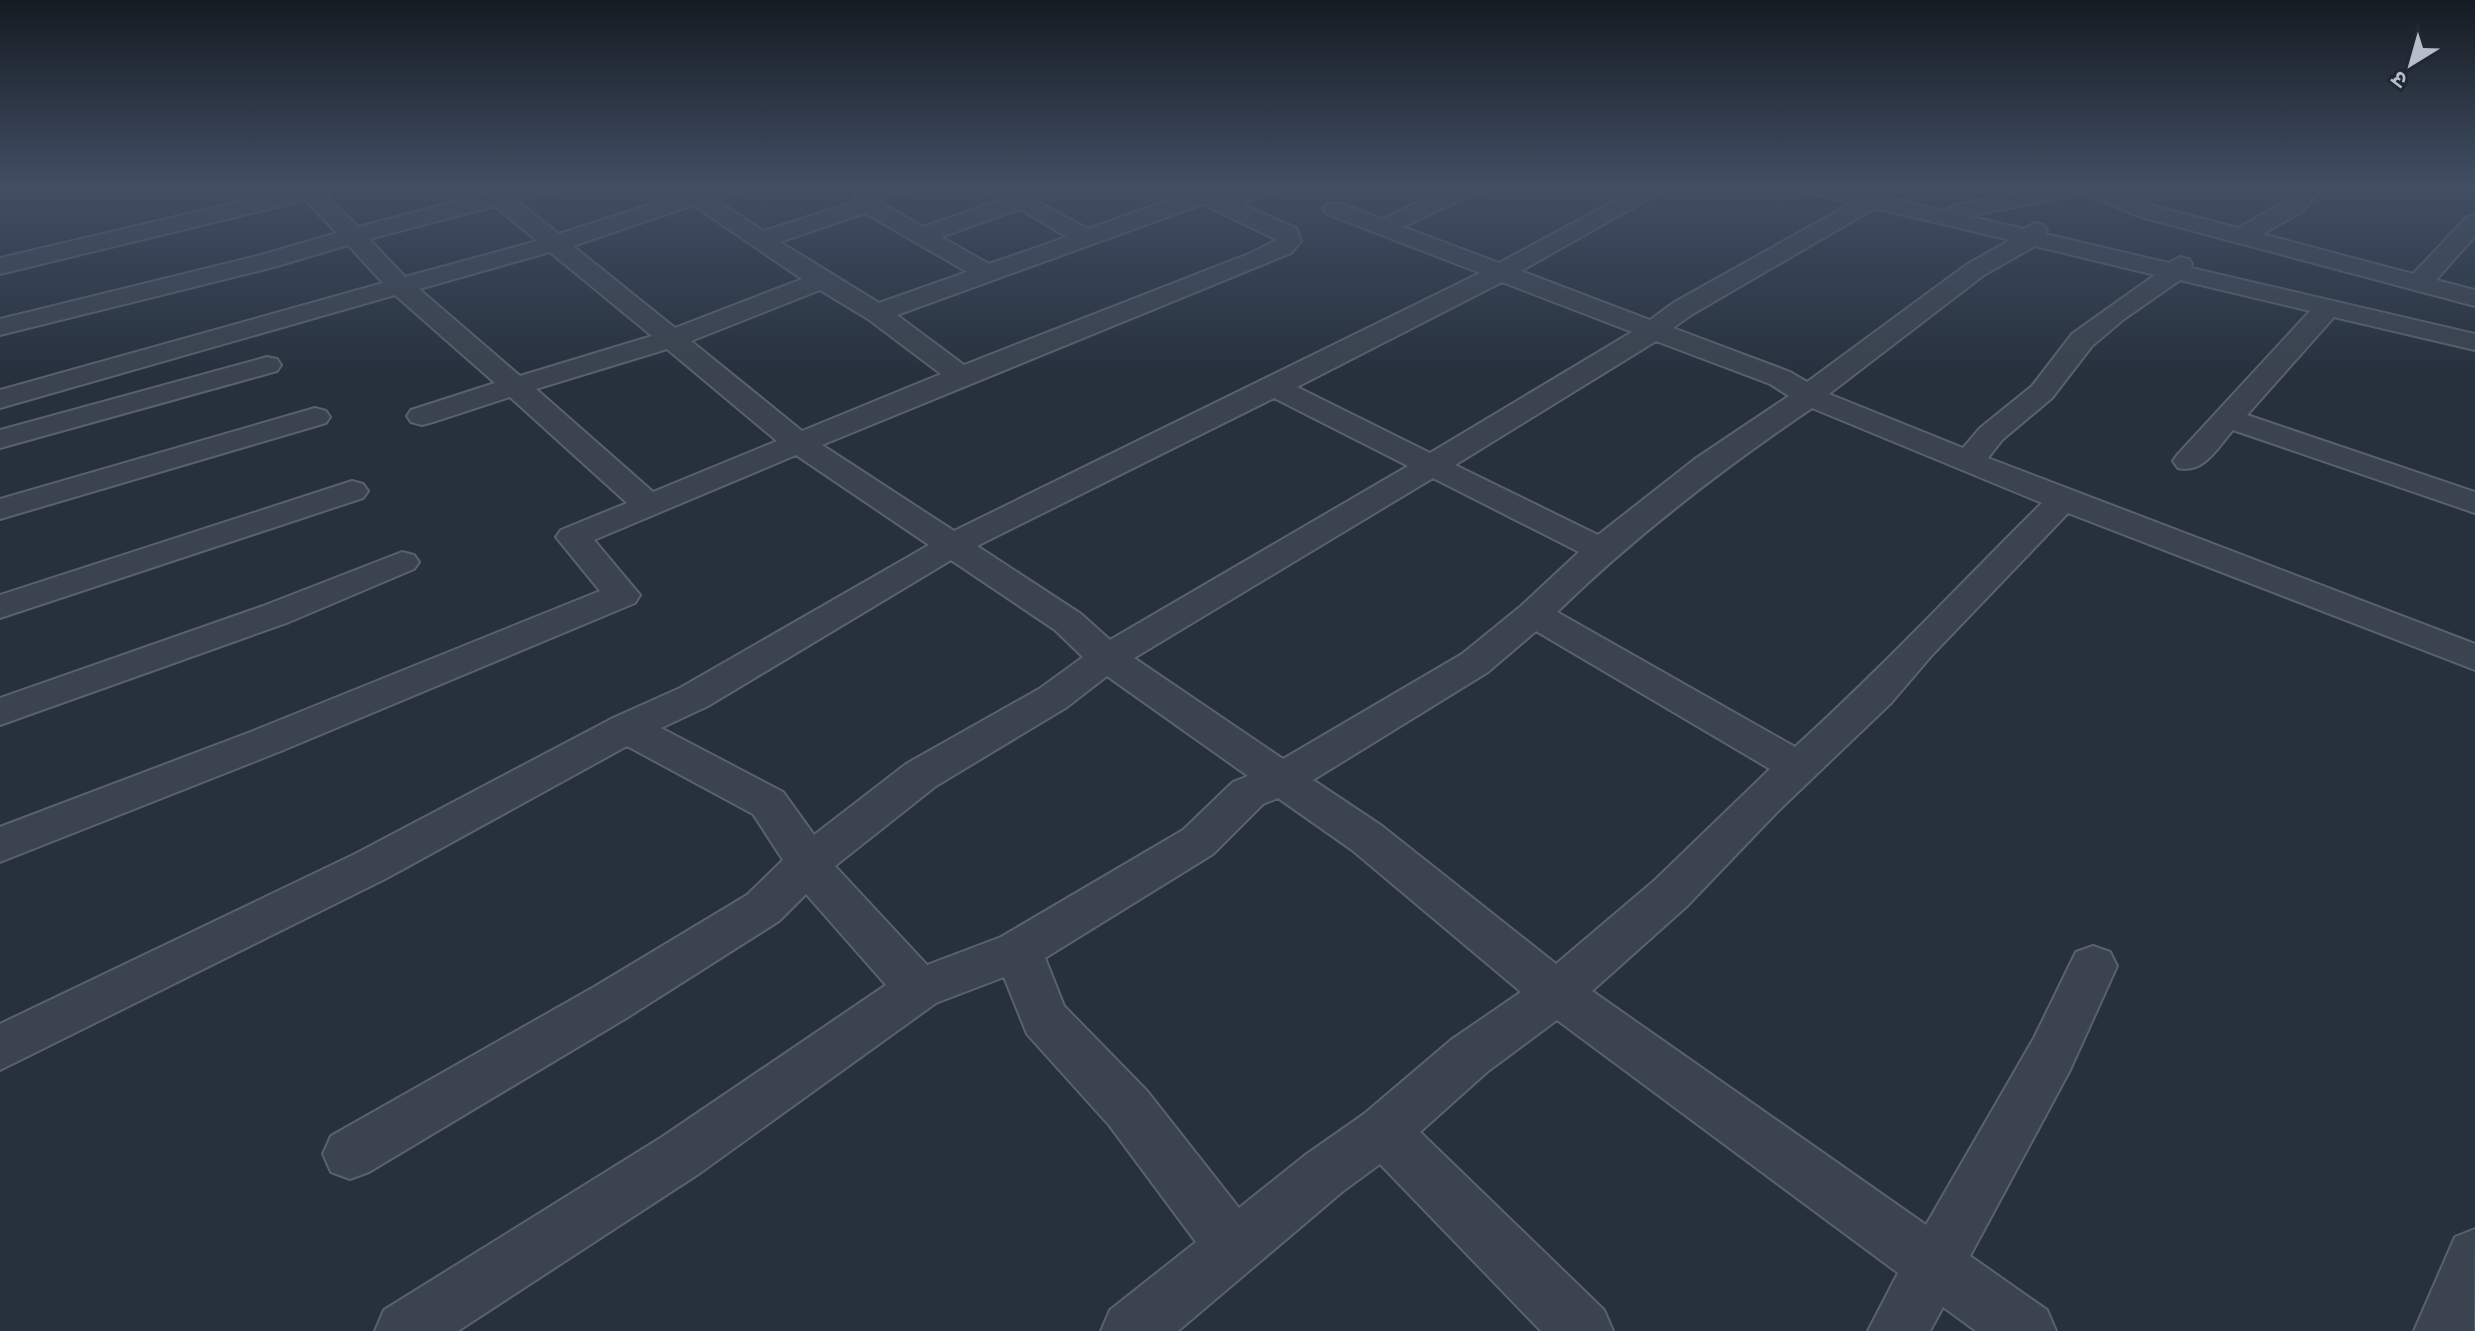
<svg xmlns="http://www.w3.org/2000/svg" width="2475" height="1331" font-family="'DM Sans','Noto Sans Devanagari',sans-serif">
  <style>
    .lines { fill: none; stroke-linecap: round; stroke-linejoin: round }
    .minor-casing { stroke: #58616c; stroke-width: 4 }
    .minor { fill: #3a434e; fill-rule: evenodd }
  </style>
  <rect width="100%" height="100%" fill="#27313e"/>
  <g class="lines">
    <defs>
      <path id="minor" d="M291,186H316L358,227L516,186H555L552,191L516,200L559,234L678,195L668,186L699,189L746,186L743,191L714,199L764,231L851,203C857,182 889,186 907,186L904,191L876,200L923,227L1001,200L978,186H1008L1088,229L1184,195L1170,186H1201L1222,195L1244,186H1275L1272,191L1241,204L1296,228L1301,241L1291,253L822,445L954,531L1480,273L1327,214L1323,209L1327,204H1343L1382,219L1453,186H1483L1480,191L1403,227L1499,263L1642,186H1671L1521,271L1650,320L1673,303L1852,203L1802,191L1799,186H1840L1858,190L1860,187L1873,186L1881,196L1945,211L1956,205L2052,186H2105L2157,207L2238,228L2287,201L2300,186H2324L2303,211L2262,234L2413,274L2467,217L2475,215V236L2436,280L2475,290V306L2141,217L2082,193L1969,216L2024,229L2035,223L2043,225L2047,230L2045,234L2169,263L2180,257L2189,259L2192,264L2191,268L2475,334V350L2334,317L2247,415L2475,492V513L2233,430C2217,448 2204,474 2178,468L2173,461L2178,454L2310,311L2180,280L2124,319L2092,346L2052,398L2002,440L1988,458L2475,644V670L2068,513L1932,655L1891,703L1777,812L1687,906L1592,991L1926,1225L2034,1038L2076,952L2093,946L2110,952L2117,966L2070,1070L1970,1256L2047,1310L2056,1331H1976L1943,1307L1930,1331H1868L1898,1273L1557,1020L1487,1072L1420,1132L1604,1310L1613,1331H1541L1380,1164L1342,1192L1178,1331H1101L1110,1310L1196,1242L1109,1125L1027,1034L1004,977L936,1003L700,1173L458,1331H375L384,1310L662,1137L886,985L806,894L779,921L628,1017L369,1172L350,1179L331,1172L323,1154L331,1136L594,987L747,895L783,860L753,814L627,746L387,878L0,1070V1024L355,854L613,718L680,688L929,545L796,455L594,540L640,595L635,603L281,751L0,862V827L253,731L600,591L556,537L561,530L627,503L510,397L433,422L422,425L411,422L407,416L411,410L495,383L395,295L0,408V390L383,283L348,245L274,267L0,335V319L257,256L337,233L305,200L0,274V258L293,189ZM1203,204L1277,240L1251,253L964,365L897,315ZM693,205L802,279L675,328L573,246ZM495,206L537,241L405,277L369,239ZM1875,208L2010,240L1966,265L1807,382L1790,372L1673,328L1691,315ZM1020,209L1067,237L989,264L941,237ZM865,213L967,272L879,303L780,242ZM2035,246L2155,275L2072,334L2032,386L1980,428L1963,448L1829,394L1984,275ZM550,252L652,336L520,376L419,289ZM1502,282L1632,332L1430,453L1297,387ZM820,290L868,319L941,374L802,431L691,341ZM1656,341L1770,384L1789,396L1695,459L1598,535L1455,465ZM667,349L777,441L653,492L536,389ZM1274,398L1408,466L1110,640L1081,614L977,546ZM1812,408L2042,503C1960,584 1881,669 1795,747L1557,612C1636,535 1721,470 1812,408ZM1433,478L1579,552L1521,606L1462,654L1283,759L1134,658ZM951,560L1055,630L1083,657L1039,689L906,764L814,835L783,792L661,728L708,706ZM1536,631L1770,769L1655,880L1556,964L1382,826L1313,780L1488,672ZM1107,676L1248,776L1233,782L1183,830L1001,937L927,965L835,866L936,786L1067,707ZM1278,798L1352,850L1521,992L1451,1040L1364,1114L1304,1156L1239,1208L1147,1091L1064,1006L1045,958L1213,854L1263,804Z
        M267,357L277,359L281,365L277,371L0,448V430Z
        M315,408L326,411L330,417L326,423L0,519V499Z
        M352,481L363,484L368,491L363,498L0,618V595Z
        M402,552L414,555L419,562L414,569L289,622L0,725V698L263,606Z
        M2475,1229L2474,1331H2414L2455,1237Z"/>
    </defs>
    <use href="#minor" class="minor-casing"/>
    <use href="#minor" class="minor"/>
  </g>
  <linearGradient id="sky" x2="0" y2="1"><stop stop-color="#151b22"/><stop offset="0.5" stop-color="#414e63"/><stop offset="1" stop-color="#414e63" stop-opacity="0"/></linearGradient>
  <rect width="2475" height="373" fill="url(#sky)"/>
  <g transform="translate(2411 64) rotate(217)" stroke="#1f2833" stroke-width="6" paint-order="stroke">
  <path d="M0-6L14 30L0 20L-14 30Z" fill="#b7bec9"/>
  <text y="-12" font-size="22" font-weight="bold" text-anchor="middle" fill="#b7bec9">उ</text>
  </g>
</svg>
